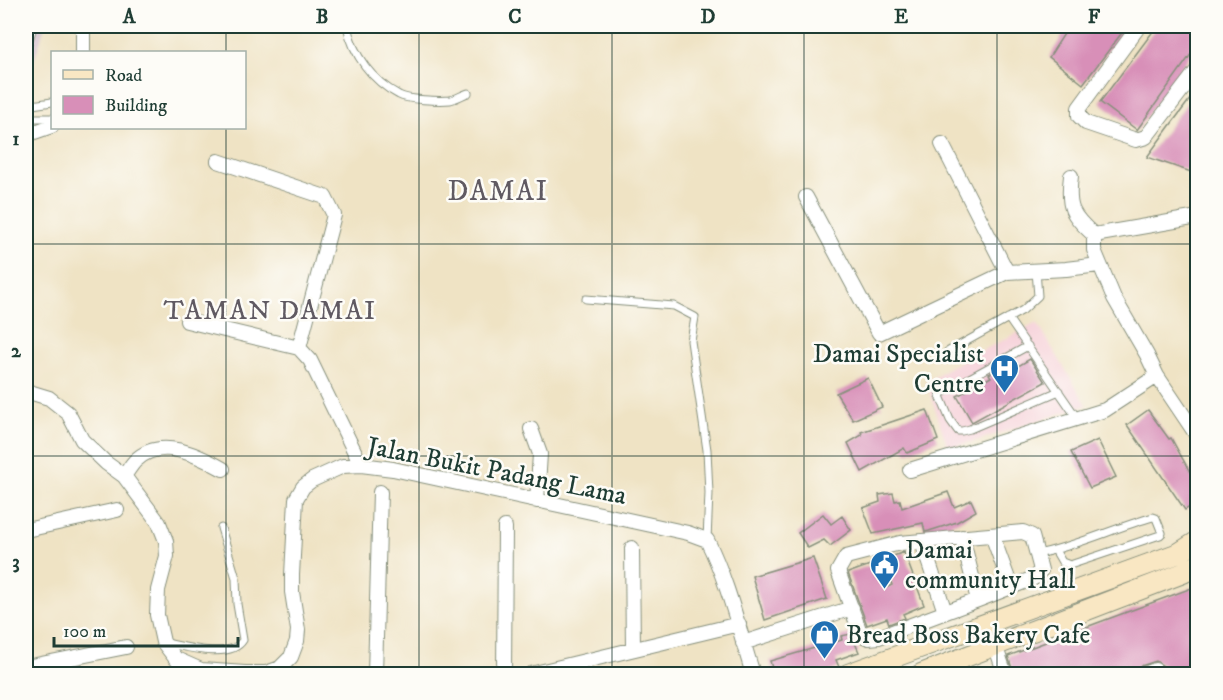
<svg xmlns="http://www.w3.org/2000/svg" width="1223" height="700" font-family="'IM FELL DW Pica',serif">
  <style>
    .built { fill: #f6cfd8 }
    .industrial { fill: #d1bdca }
    .building { fill: #d88fb8 }
    .lines { fill: none; stroke-linecap: round; stroke-linejoin: round }
    .service-casing { stroke: #87907c; stroke-width: 9 }
    .minor-casing { stroke: #87907c; stroke-width: 16 }
    .secondary-casing { stroke: #87907c; stroke-width: 22 }
    .service { stroke: #fff; stroke-width: 7 }
    .minor { stroke: #fff; stroke-width: 14 }
    .secondary { stroke: #f9e7c3; stroke-width: 20 }
    .grid { fill: none; stroke: #1f3d34; stroke-width: 1.5; stroke-opacity: 0.55 }
    .labels { text-anchor: middle; stroke-width: 5; stroke-linejoin: round; paint-order: stroke }
    .poi-label { font-size: 26px; fill: #1f3d34; stroke: #fdfcf7; text-anchor: start }
    .street-label { font-size: 26px; fill: #1f3d34; stroke: #fdfcf7 }
    .neighbourhood-label { font-size: 27px; letter-spacing: 1.5px; fill: #605a62; stroke: #fdfcf7 }
    .quarter-label { font-size: 28px; letter-spacing: 1.5px; fill: #605a62; stroke: #fdfcf7 }
    .neatline { fill: none; stroke: #1f3d34; stroke-width: 2 }
    .grid-label { font-size: 20px; text-anchor: middle; font-weight: bold; fill: #1f3d34 }
  </style>
  <rect width="100%" height="100%" fill="#fdfcf7"/>
  <filter id="ink" filterUnits="userSpaceOnUse"><feTurbulence type="fractalNoise" baseFrequency=".0167" numOctaves="2"/><feDisplacementMap in="SourceGraphic" scale="12" xChannelSelector="R" yChannelSelector="G"/><feConvolveMatrix kernelMatrix="1 2 1 2 8 2 1 2 1" color-interpolation-filters="sRGB"/></filter>
  <filter id="wash" filterUnits="userSpaceOnUse"><feTurbulence type="fractalNoise" baseFrequency=".008" numOctaves="4" result="noise"/><feDisplacementMap in="SourceGraphic" scale="24" xChannelSelector="R" yChannelSelector="G"/><feGaussianBlur stdDeviation="1.35" result="paint"/><feColorMatrix in="noise" values="0 0 0 0 0 0 0 0 0 0 0 0 0 0 0 0 0 1.4 0 .05"/><feComposite in="paint" operator="in"/></filter>
  <g filter="url(#wash)">
    <rect width="100%" height="100%" fill="#efe3c4"/>
    <path class="built" d="M1037,323L1087,405L979,440L948,448L926,382L948,368Z"/>
    <path class="industrial" d="M26,26H45L26,85Z"/>
    <g id="blocks">
      <path class="building" d="M1069,26H1127L1083,84L1049,57Z
        M1157,26H1197V46L1137,130L1100,102Z
        M1197,90V174L1147,157L1169,127Z
        M1030,359L1045,382L972,422L957,396L991,377L989,374L997,369L1001,376Z
        M868,378L882,407L853,420L836,393Z
        M927,410L938,440L907,453L904,448L862,472L848,443L862,435L861,432Z
        M1148,410L1169,439L1171,438L1190,472L1192,471L1197,480V502L1185,510L1127,425Z
        M1098,440L1116,477L1090,488L1071,452Z
        M948,492L954,507L971,500L976,511L957,522L929,531L925,532L923,523L873,534L863,508L880,502L879,495L893,493L895,501L900,500L902,508Z
        M823,514L831,524L842,516L851,530L830,546L824,540L808,548L798,533Z
        M904,552L924,605L903,614L905,618L889,624L887,618L867,625L848,573L873,564L888,587L892,585L883,560Z
        M813,558L827,599L765,620L752,576Z
        M1197,586V675H1163V666L1156,661L1141,666L1138,669L1136,675H1014L1008,656Z
        M851,634L859,652L836,660L839,667L837,669L822,675H774L770,661L842,640L841,636Z"/>
    </g>
  </g>
  <g filter="url(#ink)">
    <use href="#blocks" fill-opacity="0" stroke="#87907c" stroke-width="1.5"/>
    <g class="lines">
      <defs>
        <path id="service" d="M347,26C353,55 372,81 399,95C407,100 440,101 450,100C456,99 462,95 468,93
          M26,51L33,26
          M26,106L52,102
          M26,118H52
          M586,299L674,306L695,317L691,341L707,450L709,493L707,540
          M1008,318L1077,418
          M1028,346L942,393L940,396L950,420L958,431H962L970,429L1059,391
          M947,352L1023,310L1038,296L1036,271
          M1037,554C1077,546 1114,528 1153,517L1156,518L1162,533L1160,535L1070,565L1062,562L1055,550
          M166,643C185,647 231,660 243,640L237,604L236,578L221,528"/>
        <path id="minor" d="M1139,26L1079,108V116L1086,123L1136,140L1146,137L1198,69
          M83,52V26
          M26,135L52,126
          M942,144L1007,272
          M218,161L325,197L334,215L299,348
          M1071,176C1067,207 1071,215 1094,235V250L1114,298L1147,355L1157,376L1198,437
          M806,197L879,333L1007,272L1066,269L1099,265
          M1094,235L1198,217
          M187,321L299,348L310,360L361,465
          M26,391L49,398L68,413L82,440L106,463L124,476L159,523L166,541L167,556L158,590L157,615L163,642L176,659L201,670L245,673H266L280,668L291,657L297,641L298,630L292,592V575L296,499L303,487L312,480L343,466L361,465L393,469L688,533L707,540C728,582 739,630 753,674
          M531,429L540,454L537,501
          M910,470L1105,410L1157,376
          M124,476C128,471 131,465 135,461C160,436 198,455 223,469
          M26,530L117,510
          M992,535L1011,587
          M962,537L978,600L879,637L869,638L861,635L838,571L846,557L900,543L1023,532L1032,536L1041,570L1034,578L978,600
          M922,542L945,612
          M632,548L633,649
          M743,643L852,608
          M995,645L1005,674
          M26,667L126,647
          M375,674L380,492
          M504,674L505,527
          M531,674L739,624
          M1145,674L1155,670"/>
        <path id="secondary" d="M848,674L1179,553L1198,541
          M921,674L1183,573L1198,565"/>
      </defs>
      <use href="#service" class="service-casing"/>
      <use href="#minor" class="minor-casing"/>
      <use href="#secondary" class="secondary-casing"/>
      <use href="#service" class="service"/>
      <use href="#minor" class="minor"/>
      <use href="#secondary" class="secondary"/>
    </g>
  </g>
  <path class="grid" d="M226,26V52M419,26V674M612,26V674M804,26V674M997,26V674M226,128V674M26,244H1198M26,456H1198"/>
  <defs>
    <symbol id="hospital-pin" viewBox="-11 -11 22 30"><path d="M0 17L-7.5 6A9.5 9.5 0 1 1 7.5 6Z" fill="#1f6fb2" stroke="#fdfcf7"/><path d="M-5-5h3v3.5h4V-5h3V5h-3V1.5h-4V5h-3Z" fill="#fff"/></symbol>
    <symbol id="civic-pin" viewBox="-11 -11 22 30"><path d="M0 17L-7.5 6A9.5 9.5 0 1 1 7.5 6Z" fill="#1f6fb2" stroke="#fdfcf7"/><path d="M-.6-6.5H3V-4.5H.6V-3L4-1V1h2V6H-6V1h2V-1L-.6-3ZM-1.2 2.5V6h2.4V2.5Z" fill="#fff"/></symbol>
    <symbol id="shop-pin" viewBox="-11 -11 22 30"><path d="M0 17L-7.5 6A9.5 9.5 0 1 1 7.5 6Z" fill="#1f6fb2" stroke="#fdfcf7"/><path d="M-5-2.5h2.3a2.7 3.5 0 0 1 5.4 0H5L5.5 6h-11ZM-1.5-2.5h3a1.5 2.3 0 0 0-3 0Z" fill="#fff"/></symbol>
  </defs>
  <g fill-rule="evenodd">
    <use href="#hospital-pin" x="988" y="352" width="33" height="45"/>
    <use href="#civic-pin" x="868" y="548" width="33" height="45"/>
    <use href="#shop-pin" x="808" y="618" width="33" height="45"/>
  </g>
  <g class="labels">
    <g class="poi-label">
      <text x="984" y="362" text-anchor="end">Damai Specialist<tspan x="984" dy="30">Centre</tspan></text>
      <text x="905" y="558">Damai<tspan x="905" dy="30">community Hall</tspan></text>
      <text x="846" y="643">Bread Boss Bakery Cafe</text>
    </g>
    <g class="street-label">
      <text transform="translate(497 470) rotate(11)" y="9">Jalan Bukit Padang Lama</text>
    </g>
    <g class="neighbourhood-label">
      <text x="270" y="319">TAMAN DAMAI</text>
    </g>
    <g class="quarter-label">
      <text x="498" y="200">DAMAI</text>
    </g>
  </g>
  <rect width="1223" height="700" fill="none" stroke="#fdfcf7" stroke-width="66"/>
  <rect x="51" y="51" width="195" height="78" fill="#fdfcf7" stroke="#a4b0a9" stroke-width="1.5"/>
  <rect x="63" y="70" width="30" height="9" fill="#f9e7c3" stroke="#a4b0a9" stroke-width="1.5"/>
  <text x="105" y="81" font-size="18" fill="#1f3d34">Road</text>
  <rect x="63" y="96" width="30" height="18" fill="#d88fb8" stroke="#a4b0a9" stroke-width="1.5"/>
  <text x="105" y="111" font-size="18" fill="#1f3d34">Building</text>
  <path d="M54 637v9h184v-9" fill="none" stroke="#1f3d34" stroke-width="3"/>
  <text x="63" y="637" font-size="18" fill="#1f3d34" stroke="#fdfcf7" stroke-width="4.5" paint-order="stroke">100 m</text>
  <rect x="33" y="33" width="1157" height="634" class="neatline"/>
  <g class="grid-label">
    <text x="129" y="23">A</text>
    <text x="322" y="23">B</text>
    <text x="515" y="23">C</text>
    <text x="708" y="23">D</text>
    <text x="901" y="23">E</text>
    <text x="1094" y="23">F</text>
    <text x="16" y="145">1</text>
    <text x="16" y="357">2</text>
    <text x="16" y="568">3</text>
  </g>
</svg>
